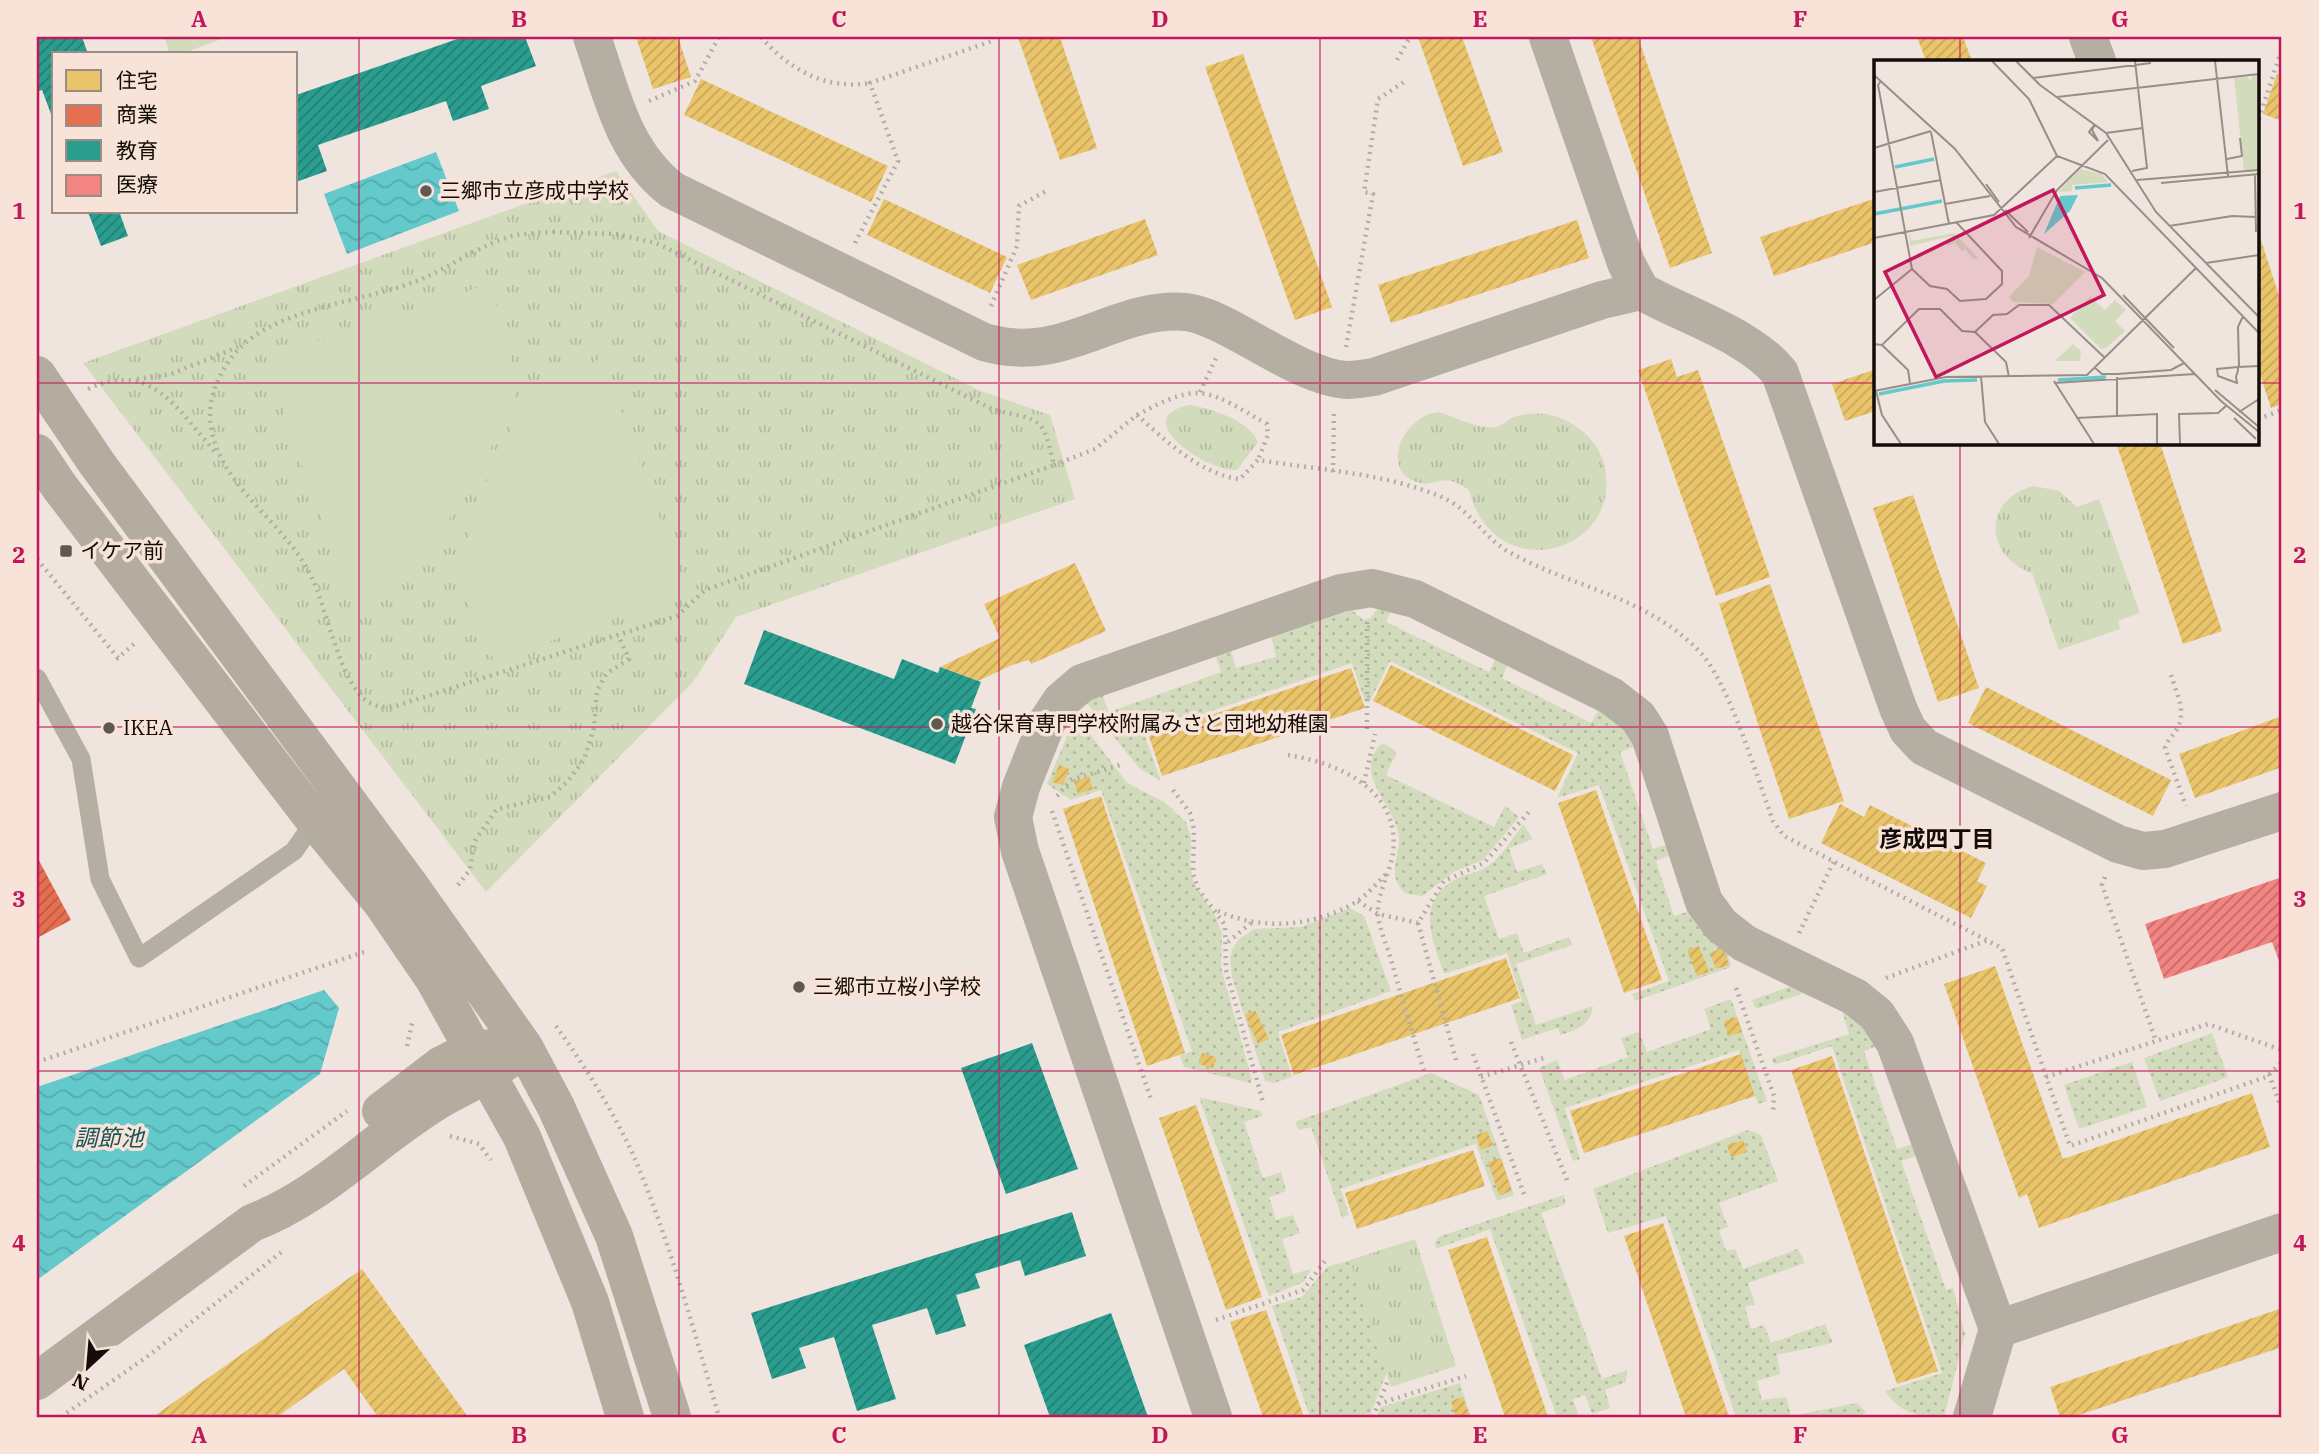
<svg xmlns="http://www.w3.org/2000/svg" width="2319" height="1454" font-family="'IBM Plex Serif','Noto Sans JP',serif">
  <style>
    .grass { fill: url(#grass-dots) }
    .park { fill: url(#park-tufts) }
    .pitch { fill: #d2dbbc }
    .water { fill: url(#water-waves) }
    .homes { fill: url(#homes-hatch) }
    .shops { fill: url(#shops-hatch) }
    .schools { fill: url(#schools-hatch) }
    .health { fill: url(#health-hatch) }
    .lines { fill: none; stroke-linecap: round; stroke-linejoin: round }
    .path { stroke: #b4ada4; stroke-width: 4.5; stroke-dasharray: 2 5; stroke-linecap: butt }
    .lane { stroke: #b4afa2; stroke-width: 19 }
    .street { stroke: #b4afa2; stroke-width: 38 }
    .secondary { stroke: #b4ad9f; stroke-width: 38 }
    .grid { fill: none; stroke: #c2185b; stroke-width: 2; stroke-opacity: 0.55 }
    .poi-dot { fill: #605853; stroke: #f7e3d7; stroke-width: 2.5 }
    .labels { text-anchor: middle; stroke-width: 7; stroke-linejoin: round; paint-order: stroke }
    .poi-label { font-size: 21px; fill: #130c08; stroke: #f7e3d7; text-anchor: start }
    .neighbourhood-label { font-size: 23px; font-weight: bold; fill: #130c08; stroke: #f7e3d7 }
    .water-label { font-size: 23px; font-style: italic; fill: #185355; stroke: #f7e3d7 }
    .inset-river { fill: none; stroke: #63c9cb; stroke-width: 3.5 }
    .inset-road { fill: none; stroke: #988e88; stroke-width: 2 }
    .view { fill: #c2185b; fill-opacity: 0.15; stroke: #c2185b; stroke-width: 3.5 }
    .inset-edge { fill: none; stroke: #130c08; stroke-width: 3.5 }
    .neatline { fill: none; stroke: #c2185b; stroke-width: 2.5 }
    .grid-label { font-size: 23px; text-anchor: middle; font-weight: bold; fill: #c2185b }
  </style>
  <defs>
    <pattern id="grass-dots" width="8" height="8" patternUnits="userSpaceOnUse" patternTransform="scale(1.75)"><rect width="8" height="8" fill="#d2dbbc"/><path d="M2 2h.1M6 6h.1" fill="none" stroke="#b3bba0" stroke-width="1.8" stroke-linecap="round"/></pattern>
    <pattern id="park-tufts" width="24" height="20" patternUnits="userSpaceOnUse" patternTransform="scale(1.75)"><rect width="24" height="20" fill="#d2dbbc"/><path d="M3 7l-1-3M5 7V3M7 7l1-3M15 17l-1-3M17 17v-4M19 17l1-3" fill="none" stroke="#b3bba0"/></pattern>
    <pattern id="water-waves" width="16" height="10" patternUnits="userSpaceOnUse" patternTransform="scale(1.75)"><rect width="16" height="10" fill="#63c9cb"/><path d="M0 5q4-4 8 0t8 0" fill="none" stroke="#55abad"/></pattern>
    <pattern id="homes-hatch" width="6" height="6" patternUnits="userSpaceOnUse" patternTransform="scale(1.75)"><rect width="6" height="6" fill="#e9c46a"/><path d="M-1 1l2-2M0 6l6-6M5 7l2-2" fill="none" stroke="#c7a75a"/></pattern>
    <pattern id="shops-hatch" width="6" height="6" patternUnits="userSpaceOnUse" patternTransform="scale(1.75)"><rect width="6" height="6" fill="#e76f51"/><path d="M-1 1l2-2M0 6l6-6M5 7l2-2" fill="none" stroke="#ba5a41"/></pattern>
    <pattern id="schools-hatch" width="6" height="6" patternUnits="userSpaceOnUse" patternTransform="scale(1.75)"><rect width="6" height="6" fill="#2a9d8f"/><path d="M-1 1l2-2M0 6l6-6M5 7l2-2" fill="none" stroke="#237e73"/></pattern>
    <pattern id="health-hatch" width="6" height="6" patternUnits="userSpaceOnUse" patternTransform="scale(1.75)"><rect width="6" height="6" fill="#f28482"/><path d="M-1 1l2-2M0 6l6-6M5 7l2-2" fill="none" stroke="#c36a68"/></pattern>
  </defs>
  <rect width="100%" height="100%" fill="#f0e5de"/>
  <path class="grass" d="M1379,606H1394L1386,622L1489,672L1497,655L1509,661L1502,678L1591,723L1601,706L1639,745L1620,752L1653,849L1672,843L1674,854L1656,861L1674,916L1693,910L1726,946L1731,967L1635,1001L1632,994L1669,981L1599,785L1557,798L1578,753L1390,661L1369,703L1365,702L1352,663L1144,734L1161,781L1140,769L1084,700L1101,692L1109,712L1221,672L1214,651L1230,647L1236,668L1276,657L1271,636L1352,610L1363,620L1371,618Z
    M1078,718L1127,783L1164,802L1186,822L1191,837L1190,864L1194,884L1214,913L1222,933L1221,967L1252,1080L1250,1083L1184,1067L1180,1056L1192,1051L1101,790L1071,800L1047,784L1068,734Z
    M1382,743L1395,750L1396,754L1386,775L1494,827L1505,806L1519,817L1483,860L1454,872L1422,896L1405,893C1384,874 1403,854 1398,831C1391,801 1352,773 1382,743Z
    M1523,824L1533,839L1509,848L1517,872L1542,864L1547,874L1484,896L1499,939L1517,933L1524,953L1569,937L1572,945L1516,964L1536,1025L1593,1006C1590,1026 1577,1030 1560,1035L1558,1028L1522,1040L1511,1005L1522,1001L1507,953L1444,974C1432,938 1414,901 1458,878C1468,873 1479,873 1488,866C1502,856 1513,838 1523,824Z
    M1350,908L1364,916L1391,991L1278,1032L1292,1077L1274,1083L1265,1081L1232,977L1230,958L1233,948L1239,939L1255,929L1301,927Z
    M1794,985L1807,992L1756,1009L1752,1000Z
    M1731,999L1767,1101L1758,1104L1739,1050L1565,1108L1580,1159L1573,1161L1539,1068L1557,1060L1565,1080L1628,1057L1621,1038L1639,1032L1647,1052L1711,1029L1704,1009Z
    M1841,1007L1880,1045L1864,1051L1897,1149L1913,1144L1918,1155L1901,1161L1946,1290L1953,1288L1965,1334L1944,1417C1918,1417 1901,1414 1885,1391L1942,1373L1832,1046L1774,1065L1772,1058L1849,1034Z
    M2212,1033L2228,1077L2160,1101L2144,1058Z
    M2132,1062L2147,1107L2079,1129L2064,1085Z
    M1431,1073L1479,1095L1514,1195L1497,1201L1476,1144L1341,1189L1349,1215L1342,1218L1311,1127L1299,1130L1295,1122Z
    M1199,1097L1261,1111L1262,1116L1244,1122L1263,1178L1281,1172L1286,1191L1269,1197L1276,1220L1293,1215L1300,1233L1282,1239L1293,1274L1311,1269L1304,1282L1269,1296Z
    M1748,1130L1761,1135L1778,1181L1719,1203L1728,1227L1719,1230L1726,1251L1735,1249L1743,1269L1798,1249L1805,1263L1748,1283L1755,1304L1745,1307L1751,1329L1764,1325L1771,1343L1825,1324L1833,1343L1777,1355L1780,1374L1757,1381L1762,1400L1786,1397L1791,1416L1857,1403L1866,1412L1861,1417H1736L1666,1216L1608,1233L1593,1189Z
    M1564,1195L1566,1204L1541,1213L1602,1379L1627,1370L1626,1382L1605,1390L1610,1408L1592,1414L1585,1395L1573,1399L1579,1417H1557L1490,1229L1436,1249L1435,1243L1438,1237Z
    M1350,1260L1387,1372L1369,1417H1310L1272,1306L1302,1297L1327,1267Z
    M1460,1383L1471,1417H1377L1381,1407Z"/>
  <path class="park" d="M616,171L658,231L981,391L1050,415L1075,499L736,617L693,682L486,892L83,363Z
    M1190,405C1212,409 1249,420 1258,442L1237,470C1207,472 1126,417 1190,405Z
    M1439,412C1455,417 1479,430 1496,427C1501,426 1506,421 1510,419C1527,411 1550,412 1567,421C1585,430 1599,445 1604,464C1626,552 1495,591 1469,490C1449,477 1448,479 1426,484C1376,478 1400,416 1439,412Z
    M2034,486L2059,491L2077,507L2099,499L2140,613L2118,621L2120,629L2059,650L2032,573C1984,556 1982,499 2034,486Z
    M1415,1239L1456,1366L1391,1387L1350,1260Z"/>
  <path class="pitch" d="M164,37H227L181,54H170Z
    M489,284L509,341L516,394L480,471L435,540L395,577L349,599L273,381L286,351Z
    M602,357L680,575L666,598L495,662L476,628L460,566L481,494L513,424L544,389Z"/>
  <path class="water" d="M436,152L459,211L347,254L324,194Z
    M324,990L339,1008L320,1074L37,1280V1087Z"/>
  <path class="homes" d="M636,37H678L691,77L653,89Z
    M1018,37H1060L1097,148L1060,160Z
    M1418,37H1462L1503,152L1463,166Z
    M1591,37H1638L1712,253L1670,268Z
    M1917,37H1963L1972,61H1926Z
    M1243,54L1332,307L1295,320L1205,67Z
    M2277,74L2282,76V121L2263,114Z
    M701,79L888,166L871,202L684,115Z
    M1876,198V242L1774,276L1760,237Z
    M884,199L1007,257L990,293L867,235Z
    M1145,219L1158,255L1031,300L1017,265Z
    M1577,220L1589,258L1391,323L1378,285Z
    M2258,231L2282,305V404L2271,408L2258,368Z
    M1671,359L1677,377L1698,370L1770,577L1716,596L1638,370Z
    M1876,369V411L1845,421L1832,384Z
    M2116,443H2160L2222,631L2183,644Z
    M1913,495L1979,688L1938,702L1873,508Z
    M1075,563L1106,631L1031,664L1029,660L1012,665L978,681L940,667L1000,638L984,604Z
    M1770,584L1844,801L1789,819L1719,604Z
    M1391,665L1573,755L1555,791L1373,701Z
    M1351,668L1365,708L1162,776L1149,736Z
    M1986,687L2171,780L2153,816L1968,723Z
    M2282,716V767L2195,798L2179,754Z
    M1059,765L1069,769L1063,785L1052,782Z
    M1089,776L1093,789L1078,794L1074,782Z
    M1596,790L1662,980L1624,993L1558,803Z
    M1101,796L1185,1053L1147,1066L1063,809Z
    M1840,804L1864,817L1870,805L1986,863L1977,881L1987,886L1971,918L1821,843Z
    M1699,946L1709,972L1697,976L1687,950Z
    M1723,948L1729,965L1716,969L1710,953Z
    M1506,958L1520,998L1294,1075L1281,1035Z
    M1995,966L2063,1159L2252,1093L2270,1147L2039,1228L2027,1194L2019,1198L1944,984Z
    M1255,1010L1269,1039L1258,1044L1245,1015Z
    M1737,1017L1742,1032L1728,1036L1724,1021Z
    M1202,1053L1216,1057L1213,1068L1199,1064Z
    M1741,1054L1755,1096L1584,1153L1570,1111Z
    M1832,1056L1938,1371L1897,1384L1791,1070Z
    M1196,1105L1262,1297L1226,1310L1159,1118Z
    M1487,1131L1493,1145L1481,1150L1476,1135Z
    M1743,1140L1747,1152L1731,1157L1727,1145Z
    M1473,1150L1485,1186L1357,1229L1345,1193Z
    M1501,1158L1512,1191L1499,1195L1488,1162Z
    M1663,1223L1729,1417H1686L1624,1236Z
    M1487,1237L1548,1417H1505L1448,1250Z
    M362,1269L468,1417H378L344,1369L277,1417H153Z
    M2282,1308V1347L2073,1417H2060L2050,1387Z
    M1266,1310L1304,1417H1263L1230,1322Z
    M1463,1397L1470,1417H1456L1451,1401Z"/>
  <path class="shops" d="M37,857L71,920L37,938Z"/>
  <path class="schools" d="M37,37H82L88,54H54V122L42,90L37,92Z
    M463,37H525L536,66L481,86L489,109L453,121L446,101L318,145L327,171L296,182V95Z
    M88,212H126L120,214L128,236L101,246Z
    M764,630L894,679L902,659L938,673L940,667L981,682L971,708L976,709L955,764L744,684Z
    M1032,1043L1078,1169L1006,1194L961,1068Z
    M1072,1212L1086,1256L1025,1276L1020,1260L975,1274L980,1288L956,1295L966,1326L936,1335L927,1308L872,1325L896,1399L857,1411L834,1337L799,1348L806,1368L772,1379L751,1313Z
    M1111,1313L1148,1417H1050L1024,1345Z"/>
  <path class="health" d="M2282,877V969L2272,942L2164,979L2145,924Z"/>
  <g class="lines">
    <path class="path" d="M761,37C790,70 825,90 870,83
      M1397,60L1410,37
      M649,101L695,81L719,37
      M2259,119L2282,48
      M553,232L616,234L656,243L994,410C1043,421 1042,416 1054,465L705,590L677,616L396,706C387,707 379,708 370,703C341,688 327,610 313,580C288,524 220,488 211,427C207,402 216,379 231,358C268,308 360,303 414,282C449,269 479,244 516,235C527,233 541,233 553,232Z
      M855,243L898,161L870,83L995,40
      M991,306L1017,246L1019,206L1048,190
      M1346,347L1373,194L1364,192L1378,99L1404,82
      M137,379L171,374L238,347
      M88,389C153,359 178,411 217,454
      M1200,392L1216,358
      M1137,415C1201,380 1207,390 1267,424L1268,435L1258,460
      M2258,419L2282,410
      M1054,465L1095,449L1137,415C1165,440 1201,475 1240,479L1258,460C1319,470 1387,473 1444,498C1470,510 1484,538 1509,552C1573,588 1647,596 1700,652C1729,683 1757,777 1773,821L1784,836L2002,948L2070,1146L2266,1077L2282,1062
      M1333,472L1334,413
      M37,559L118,658L135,643
      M1367,622V730
      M2171,675C2176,692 2187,712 2177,729C2173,736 2168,739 2165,748L2186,806
      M1288,755C1339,763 1401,790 1393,853C1390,873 1376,896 1378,916C1380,931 1388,948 1392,963C1402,999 1413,1035 1424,1071
      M1364,783L1375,734
      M1173,790L1190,813L1194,829L1193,873L1198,889L1225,925L1226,970L1263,1102
      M1057,796L1071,780L1123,764
      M1052,811L1152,1102
      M2105,877L2102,885L2156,1041
      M458,885L470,870L474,842L497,809L550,797L566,783L584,760L594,728L597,691L606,674L629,659L618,635
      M1358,901L1378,914L1418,923
      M1218,911C1262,931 1314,927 1356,902C1367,895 1378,882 1388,872
      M1799,933L1834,861
      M1228,942L1251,923
      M1886,978L1988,940
      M1736,988L1774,1096L1773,1111
      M556,1026C586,1068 614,1112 635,1159C670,1242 694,1331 719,1417
      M1511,1042L1567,1180
      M407,1046L413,1019
      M1473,1054L1524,1194
      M1456,1060L1418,923L1444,881L1484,863L1529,812
      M37,1062L367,951
      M2269,1074L2282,1110
      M1481,1077L1547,1057
      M2046,1077L2208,1024L2282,1050
      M450,1136L479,1144L491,1160
      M244,1186L347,1111
      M1216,1320L1303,1290L1325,1261
      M1378,1404L1466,1376
      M61,1417L148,1356L284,1250
      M1373,1417L1389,1378"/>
    <path class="lane" d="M37,678L81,759L100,879L139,958L294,851L315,821"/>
    <path class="street" d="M592,37C612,94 622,151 672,190L984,342C1065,366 1113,306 1186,312C1202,314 1217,322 1231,329C1262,345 1313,379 1348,380C1357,380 1366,378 1374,377L1602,300L1641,291C1683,315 1750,335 1780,373L1898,708L1908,730L1924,747L2118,844L2143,851L2165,849L2282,811
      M1548,37L1626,263L1641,291
      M2088,37L2097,61
      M1213,1417L1020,851L1013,817L1021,787L1047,722L1061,701L1082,683L1341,593L1372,588L1415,599L1611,696L1638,717L1650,736L1704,902L1721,925L1744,943L1855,997L1877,1015L1895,1043L1998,1329L2282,1232
      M1972,1417L1998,1329"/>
    <path class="secondary" d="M37,375L98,465L408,883L524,1047L556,1107L614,1236L672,1417
      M37,453L59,486L315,821L382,903L434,979L522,1137L590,1302L625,1417
      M381,1111L440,1066L473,1049L497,1048
      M37,1381L252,1223C324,1196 378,1135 444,1097C467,1084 488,1076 509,1059"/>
  </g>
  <path class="grid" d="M359,37V1417M679,37V1417M999,37V1417M1320,37V1417M1640,37V1417M1960,37V61M37,383H1876M2258,383H2282M1960,443V1417M37,727H2282M37,1071H2282"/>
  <g class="poi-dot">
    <circle cx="426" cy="191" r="7"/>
    <rect x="59" y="544" width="14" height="14" rx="3.5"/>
    <circle cx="937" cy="724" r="7"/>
    <circle cx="109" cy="728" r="7"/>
    <circle cx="799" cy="987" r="7"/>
  </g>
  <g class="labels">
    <g class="poi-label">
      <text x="440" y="198">三郷市立彦成中学校</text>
      <text x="80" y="558">イケア前</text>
      <text x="951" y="731">越谷保育専門学校附属みさと団地幼稚園</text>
      <text x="123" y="735">IKEA</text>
      <text x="813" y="994">三郷市立桜小学校</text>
    </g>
    <g class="neighbourhood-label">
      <text x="1937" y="847">彦成四丁目</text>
    </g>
    <g class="water-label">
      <text x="109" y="1146">調節池</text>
    </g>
  </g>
  <g transform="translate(1874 60)">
    <rect width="385" height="385" fill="#f0e5de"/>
    <path d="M80,173L104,198L99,199L91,189L88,191L81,182L75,186L72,183L79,181L78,176L36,186L35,175L36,174L37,181Z" fill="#d2dbbc"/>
    <path d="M385,15V109L370,111L360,18L373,17L377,21L378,16ZM206,109L227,114L234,122L198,125V131L184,132ZM163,187L211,212L179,244L139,242L135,237L155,216ZM199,284L207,291L206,301H181Z" fill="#d2dbbc"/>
    <path d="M171,204L178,217L184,204L197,217L185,232L178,223L174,230L160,217ZM216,237L231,250L241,240L252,250L241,261L251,271L232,288L227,289L196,258Z" fill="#d2dbbc"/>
    <path d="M204,135L196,151L170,174L186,136Z" fill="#63c9cb"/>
    <path class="inset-river" d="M21,107L60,99M201,128L237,125M0,154L68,141M184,320L232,317M5,334L70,321L103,320"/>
    <path class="inset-road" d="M118,1L155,39L183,96L231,114L385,273M142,1L166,25L232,73L282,152L385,257M341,1L354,116M0,15L81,89L142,167L228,218L347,341L385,372M159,18L277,3M7,21L4,25L38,209M183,37L385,14M221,64L218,70L224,81L215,72ZM57,72L75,164M232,73L269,68M0,88L57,71M353,99L368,96L366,78M258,111L273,108L261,1M381,115L382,172M263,120L385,110M287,123L385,114M112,124L125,142M0,132L67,120M71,144L116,136M131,150L154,172M295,166L358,156L382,157M0,178L120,155L183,96M155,178L183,130L234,80M332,203L385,195M249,235L300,288M0,240L38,209L56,226L73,229L86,241L112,239L128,224V211L82,162M369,256L364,267L365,305L364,307V310L362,317L363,323L344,316L343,309L364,307L385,306M101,272L132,302L135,317M0,284L8,285L45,249H66L88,271L101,272L119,255L133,254L145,245H175L231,298M8,285L34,310L36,323M221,308L228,314H243L297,310L310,303M107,316L111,362L125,384M243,317V355M180,321L220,384M180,323L321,314M341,330L385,367M0,331L72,317L213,315L322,208M2,331L8,355L27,384M365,352L385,339M202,358L283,354V384M360,358L382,379M306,384L305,354L344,353L352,346"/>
    <path class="view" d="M179,130L230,235L62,317L11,212Z"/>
    <rect width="385" height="385" class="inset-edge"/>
  </g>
  <rect width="2319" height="1454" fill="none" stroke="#f7e3d7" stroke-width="77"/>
  <rect x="52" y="52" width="245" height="161" fill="#f7e3d7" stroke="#9c8d84" stroke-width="2"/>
  <rect x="66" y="70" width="35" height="21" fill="#e9c46a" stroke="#9c8d84" stroke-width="2"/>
  <text x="116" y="88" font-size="21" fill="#130c08">住宅</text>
  <rect x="66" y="105" width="35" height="21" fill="#e76f51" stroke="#9c8d84" stroke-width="2"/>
  <text x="116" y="122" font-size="21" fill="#130c08">商業</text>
  <rect x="66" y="140" width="35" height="21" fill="#2a9d8f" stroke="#9c8d84" stroke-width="2"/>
  <text x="116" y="158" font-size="21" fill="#130c08">教育</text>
  <rect x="66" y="175" width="35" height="21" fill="#f28482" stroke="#9c8d84" stroke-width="2"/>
  <text x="116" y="192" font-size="21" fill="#130c08">医療</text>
  <g transform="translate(88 1367) rotate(206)" stroke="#f7e3d7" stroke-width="5" paint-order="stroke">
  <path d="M0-5L12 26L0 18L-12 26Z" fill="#130c08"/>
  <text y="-10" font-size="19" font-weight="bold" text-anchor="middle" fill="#130c08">N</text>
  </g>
  <rect x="38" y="38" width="2242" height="1378" class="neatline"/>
  <g class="grid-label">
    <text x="199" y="27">A</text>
    <text x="519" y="27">B</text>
    <text x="839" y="27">C</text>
    <text x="1160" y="27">D</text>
    <text x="1480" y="27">E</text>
    <text x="1800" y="27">F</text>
    <text x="2120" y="27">G</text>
    <text x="19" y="219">1</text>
    <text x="2300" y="219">1</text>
    <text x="19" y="563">2</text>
    <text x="2300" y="563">2</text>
    <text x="19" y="907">3</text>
    <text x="2300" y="907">3</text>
    <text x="19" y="1251">4</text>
    <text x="2300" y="1251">4</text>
    <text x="199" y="1443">A</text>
    <text x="519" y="1443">B</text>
    <text x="839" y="1443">C</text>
    <text x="1160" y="1443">D</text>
    <text x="1480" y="1443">E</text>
    <text x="1800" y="1443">F</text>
    <text x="2120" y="1443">G</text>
  </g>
</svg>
